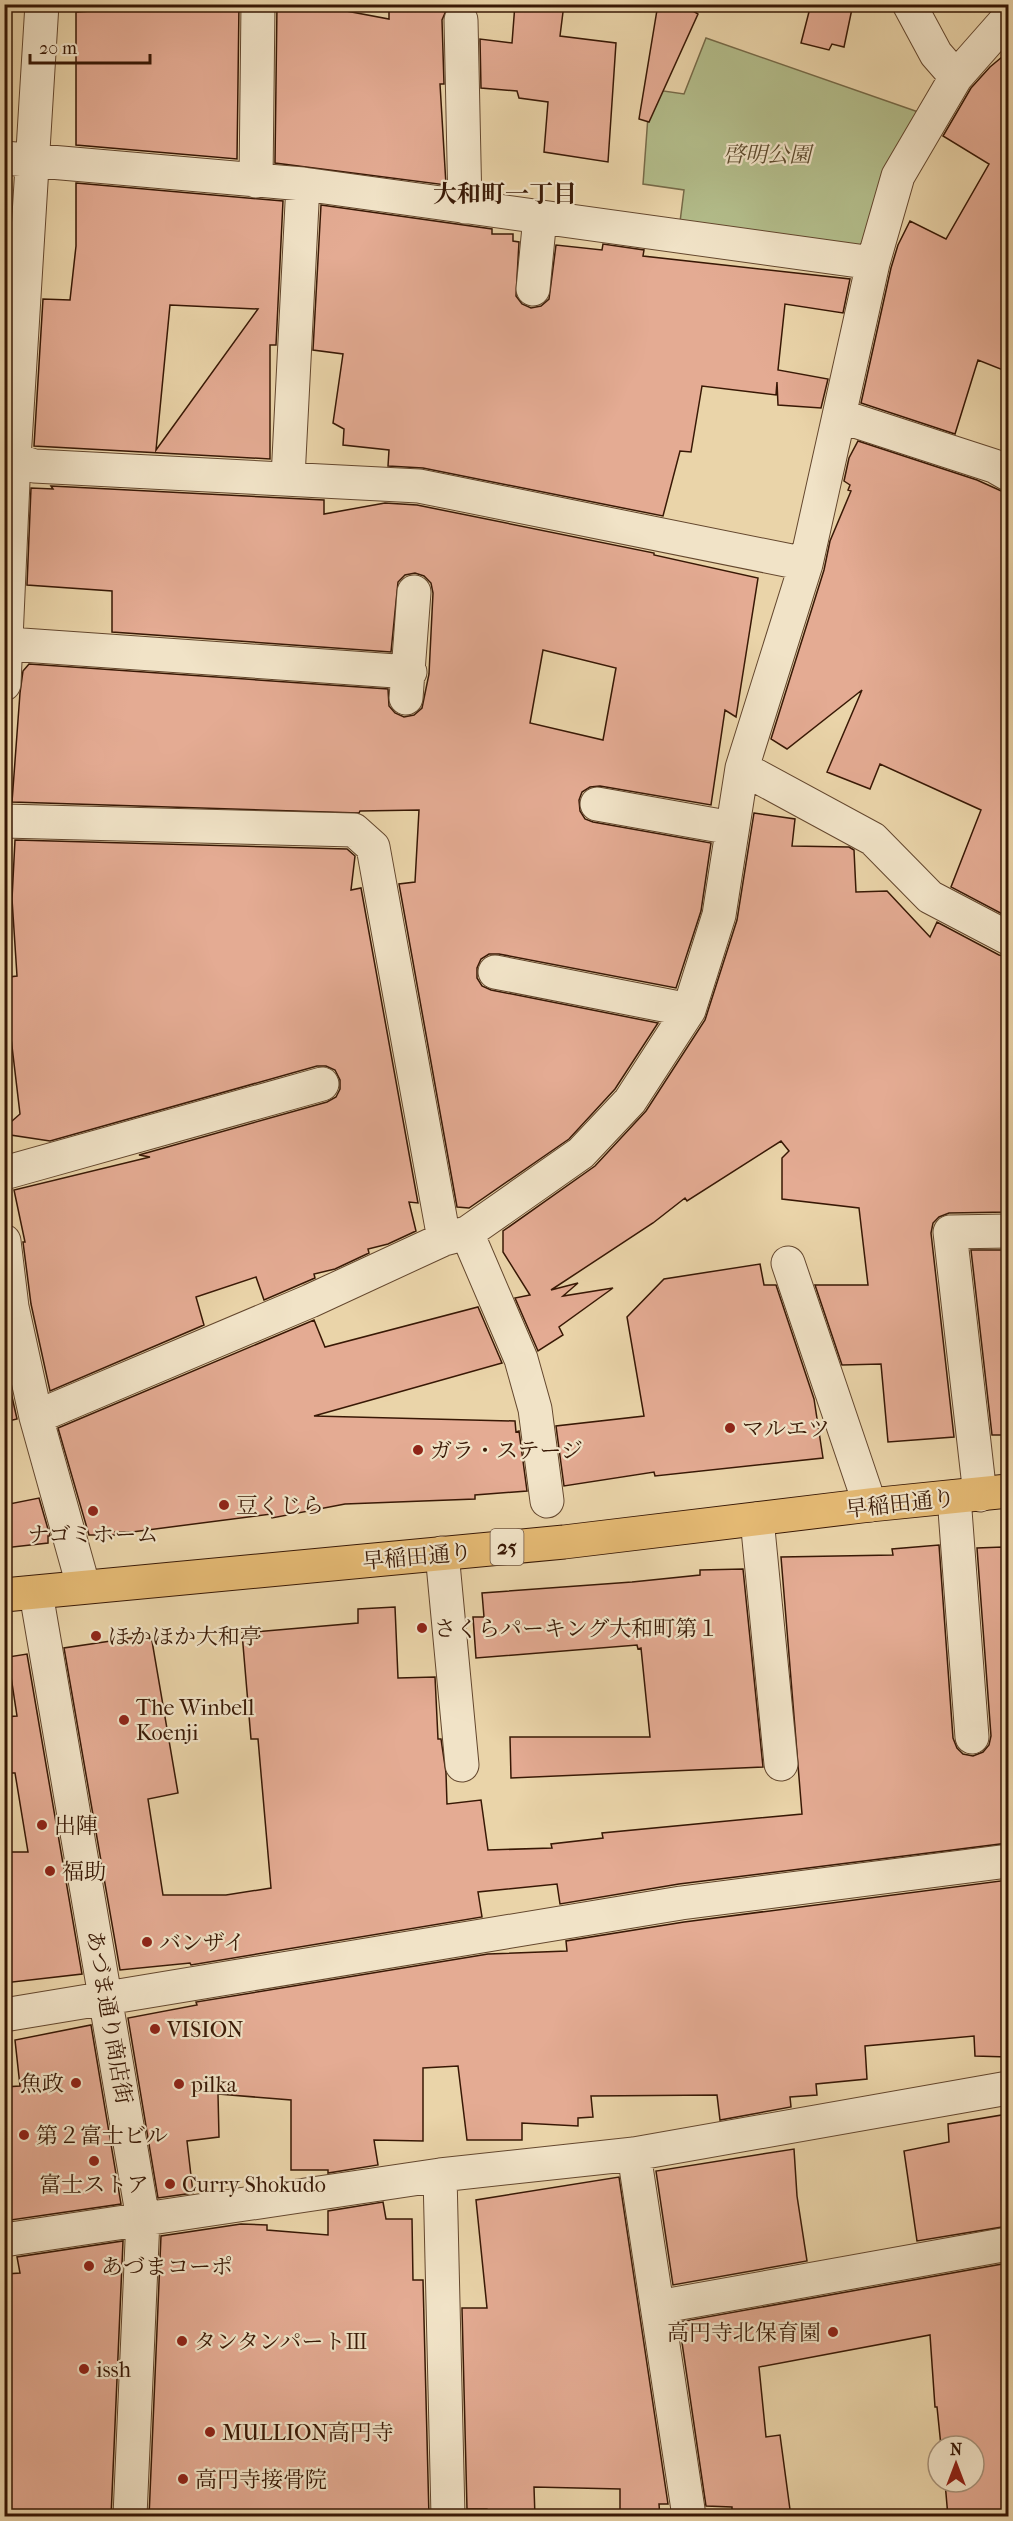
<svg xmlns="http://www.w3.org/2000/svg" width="1013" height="2521" font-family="'IM FELL French Canon','Noto Serif JP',serif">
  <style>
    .green { fill: #b3bd8b; stroke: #766a48; stroke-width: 1.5 }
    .building { fill: #e4ab93; stroke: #381805; stroke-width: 1.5; fill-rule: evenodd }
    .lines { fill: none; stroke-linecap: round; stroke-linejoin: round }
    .minor-casing { stroke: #64472e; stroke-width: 35 }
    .major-casing { stroke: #381805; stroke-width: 35 }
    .minor { stroke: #f1e3c7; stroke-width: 33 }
    .major { stroke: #e5ba74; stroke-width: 33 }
    .poi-dot { fill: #8f2418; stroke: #f1e3c7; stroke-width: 2 }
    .labels { text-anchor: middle; stroke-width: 4.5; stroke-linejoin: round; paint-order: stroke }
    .shield { fill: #f1e3c7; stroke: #70553f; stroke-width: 1.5 }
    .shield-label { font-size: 21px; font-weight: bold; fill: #381805 }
    .park-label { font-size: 22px; font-style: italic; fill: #5d4a2d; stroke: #f1e3c7 }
    .poi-label { font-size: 22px; fill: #381805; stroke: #f1e3c7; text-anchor: start }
    .street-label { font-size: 22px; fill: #381805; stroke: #f1e3c7 }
    .neighbourhood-label { font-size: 24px; font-weight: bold; fill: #381805; stroke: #f1e3c7 }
  </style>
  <rect width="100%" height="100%" fill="#ead4a9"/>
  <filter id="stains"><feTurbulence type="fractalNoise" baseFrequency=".00333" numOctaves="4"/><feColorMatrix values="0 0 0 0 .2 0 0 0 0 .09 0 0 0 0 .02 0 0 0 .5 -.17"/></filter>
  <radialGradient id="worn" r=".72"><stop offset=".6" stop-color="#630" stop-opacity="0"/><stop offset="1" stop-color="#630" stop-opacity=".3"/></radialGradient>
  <path class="green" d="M706,38L924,114L873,263L679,230L684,190L643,184L650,89L684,94Z"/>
  <path class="building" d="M135,4H239L237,159L76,145V12L135,8Z
    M277,4H309L389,19V4H449L442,20L444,84H440L446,185L275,163Z
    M515,4H564L560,36L616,43L608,162L544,152L548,102L519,98L517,91L481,88L480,39L512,43Z
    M658,4H682L698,14L649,122L639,119Z
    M811,4H853L844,47L832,44L829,50L801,43Z
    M1008,52V372L978,360L955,434L861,403L891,268L898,245L910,221L946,239L989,164L943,136L971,88L990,67Z
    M76,183L283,201L276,345H270V459L34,446L43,299L70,300L76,246ZM170,305L258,309L156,450Z
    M321,205L492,229V234H513V241L519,242L516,296L522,304L531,308L541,306L549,299L556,245L602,250L603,244L644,250L643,256L850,279L843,313L785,304L778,370L828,379L821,408L778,405L777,382L776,395L702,386L691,452L680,451L663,516L423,468L388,466L389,450L343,445L344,429L333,423L343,354L313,350Z
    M858,441L977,480L1008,494V917L951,887L981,810L880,764L870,789L827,772L862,690L787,749L771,739L824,570L830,541L851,491L848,490L850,485L844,481L849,458Z
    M51,486L324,500V514L385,503L417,505L654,553V555L758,578L736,717L725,710L711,805L600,786L590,787L582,792L579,800L580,811L585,819L593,822L711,843L701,911L676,988L499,954H489L481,959L477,968V978L482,986L491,990L658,1023L615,1089L569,1139L469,1208L457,1207L399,884L415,882L419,810L360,811L359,813L12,802L20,693L23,671L29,664L388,689L389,706L395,713L404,717L414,715L422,708L429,674L433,593L431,583L424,576L415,573L405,575L398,582L391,652L112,632V591L27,585L31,488L53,489ZM543,650L616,668L603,740L530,723Z
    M754,813L795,819L792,846L849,847L854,850L856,892L887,891L930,937L937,922L999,955L1008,957V1212L949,1213L939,1217L933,1223L931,1233L954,1437L888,1442L881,1364L842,1365L815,1285H868L859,1208L782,1199V1158L789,1151L781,1141L687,1201L685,1198L653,1223L551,1290L578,1283L563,1296L613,1288L559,1327L563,1335L538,1351L515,1298L530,1295L503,1252V1231L595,1166L646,1111L705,1020L737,920Z
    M15,840L347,849L355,856L351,890L361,888L418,1203L409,1202L416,1231L388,1244L368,1249L369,1253L335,1269L314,1274L315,1278L264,1300L256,1277L196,1297L204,1325L50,1391L31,1304L23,1242H25L14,1190L150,1157L139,1155L327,1102L336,1097L340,1089V1080L335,1070L326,1066H317L50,1141L4,1134V1128L20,1114L9,1021V977L17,976L12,899Z
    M971,1250H1008V1435H992Z
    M760,1264L764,1285H776L814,1399L823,1458L655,1476L654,1472L564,1486L556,1426L644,1416L627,1317L664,1279Z
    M478,1307L502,1363L314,1416L515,1421L516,1432L519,1431L527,1491L475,1495V1499L345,1504L272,1518L271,1514L132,1532H115L116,1535H89L58,1428L314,1320L325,1347Z
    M4,1361L17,1419L4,1422Z
    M39,1498L50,1536H48V1543L4,1548V1505Z
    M939,1545L953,1738L957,1748L963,1754L973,1756L983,1752L989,1745L991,1736L977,1548L1003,1547L1004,1627H1008V1843L679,1884L560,1904L557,1884L478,1892L482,1917L191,1965L190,1963L120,1970L64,1648L151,1635L178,1793L148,1799L163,1895H226L271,1888L258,1739H251L242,1633L358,1623V1609L395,1607L398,1678L435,1677L438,1739H441L446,1773L447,1804L481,1800L488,1850L552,1848L551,1844L603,1838L602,1833L802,1814L781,1557L893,1555L892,1549Z
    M743,1569L763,1767L511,1778L510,1737H650L641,1648L638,1649L637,1645L476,1658L473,1617H484L482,1593L632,1582L700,1575V1570Z
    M27,1654L82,1974L4,1983V1852H28L15,1773H4V1717L17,1716L8,1657Z
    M1008,1880V2057L975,2056L974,2036L865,2046L867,2079L816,2084L817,2095L790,2097L791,2107L720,2120L717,2095L591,2096L593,2117L578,2118V2126L522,2123V2140H467L458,2066L423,2068V2141L374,2140L378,2165L328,2173V2170H291V2100L218,2094L219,2137L187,2141L193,2193L158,2198L128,2018L197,2005L196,2002L488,1954L567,1951L566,1941L684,1922Z
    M91,2025L121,2204L11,2220L4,2183V2087L20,2086L15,2040Z
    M1008,2114V2226L917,2241L904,2151L949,2142L948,2124Z
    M794,2149L797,2196L807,2261L673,2285L656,2171Z
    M619,2177L668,2504H659L660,2517H620V2489L534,2487L535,2517H493L487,2509H467L462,2308H487L476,2200Z
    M383,2202L386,2219H412L413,2280H423L429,2517H149L161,2236L241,2224L267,2225V2230L328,2235V2211Z
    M123,2241L111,2517H4V2349H8L6,2274L20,2273L17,2257Z
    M1008,2263V2517H948L945,2482H974V2446H941L937,2407H935L930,2335L759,2367L766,2437L780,2435L791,2517H732V2507L706,2506L679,2322Z"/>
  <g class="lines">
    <defs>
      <path id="minor" d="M909,4L936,54L956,77
        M461,20L465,207
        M4,158L303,184L873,263
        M256,181L258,4
        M533,289L540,217
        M840,416L994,466L1008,474
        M4,456L34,466L419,486L806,564
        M288,478L303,184
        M8,644L410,672
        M4,684L14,459L42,4
        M406,698L414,592
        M742,768L873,839L930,897L1008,938
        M597,804L732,828
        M4,821L354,830L373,847L444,1239
        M495,972L689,1010
        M4,1173L322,1084
        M467,1233L521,1359L535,1409L547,1501
        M4,1241L12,1307L36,1417L83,1585
        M788,1263L870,1505
        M36,1417L310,1301L444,1239L467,1233L581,1153L630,1101L689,1010L719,915L742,768L806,564L873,263L898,176L956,77L1008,18
        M980,1495L950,1232L1008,1231
        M954,1497L972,1737
        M757,1519L781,1764
        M442,1553L462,1765
        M36,1593L143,2219L130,2516
        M4,2015L681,1903L1008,1861
        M634,2154L689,2516
        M440,2175L448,2516
        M4,2240L440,2175L634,2154L1008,2088
        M658,2307L1008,2244"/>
      <path id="major" d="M4,1595L564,1542L870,1505L1008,1491"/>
    </defs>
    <use href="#minor" class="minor-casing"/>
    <use href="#major" class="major-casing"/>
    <use href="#minor" class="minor"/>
    <use href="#major" class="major"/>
  </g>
  <g class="poi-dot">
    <circle cx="730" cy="1428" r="6"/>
    <circle cx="418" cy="1450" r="6"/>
    <circle cx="224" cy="1505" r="6"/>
    <circle cx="93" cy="1511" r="6"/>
    <circle cx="422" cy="1628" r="6"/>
    <circle cx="96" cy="1636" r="6"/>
    <circle cx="124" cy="1720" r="6"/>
    <circle cx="42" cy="1825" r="6"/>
    <circle cx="50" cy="1871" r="6"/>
    <circle cx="147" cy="1942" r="6"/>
    <circle cx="155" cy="2029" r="6"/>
    <circle cx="76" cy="2083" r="6"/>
    <circle cx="179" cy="2084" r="6"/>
    <circle cx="24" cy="2135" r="6"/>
    <circle cx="94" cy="2161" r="6"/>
    <circle cx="170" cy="2184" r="6"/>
    <circle cx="89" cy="2266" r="6"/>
    <circle cx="833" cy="2332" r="6"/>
    <circle cx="182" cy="2341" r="6"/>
    <circle cx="84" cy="2369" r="6"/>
    <circle cx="210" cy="2432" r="6"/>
    <circle cx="183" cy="2479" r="6"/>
  </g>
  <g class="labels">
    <rect class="shield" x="490.5" y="1529" width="33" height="36" rx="4.5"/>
    <g class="shield-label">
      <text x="507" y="1554">25</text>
    </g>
    <g class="park-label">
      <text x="767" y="162">啓明公園</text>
    </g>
    <g class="poi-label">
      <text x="742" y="1436">マルエツ</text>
      <text x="430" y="1458">ガラ・ステージ</text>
      <text x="236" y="1513">豆くじら</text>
      <text x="93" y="1542" text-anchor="middle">ナゴミホーム</text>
      <text x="434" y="1636">さくらパーキング大和町第１</text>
      <text x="108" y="1644">ほかほか大和亭</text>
      <text x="136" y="1715">The Winbell<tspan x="136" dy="25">Koenji</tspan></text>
      <text x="54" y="1833">出陣</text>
      <text x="62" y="1879">福助</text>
      <text x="159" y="1950">バンザイ</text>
      <text x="167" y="2037">VISION</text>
      <text x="64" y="2091" text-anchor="end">魚政</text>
      <text x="191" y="2092">pilka</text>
      <text x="36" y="2143">第２富士ビル</text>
      <text x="94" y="2192" text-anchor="middle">富士ストア</text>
      <text x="182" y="2192">Curry Shokudo</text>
      <text x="101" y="2274">あづまコーポ</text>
      <text x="821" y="2340" text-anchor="end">高円寺北保育園</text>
      <text x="194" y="2349">タンタンパートⅢ</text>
      <text x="96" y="2377">issh</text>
      <text x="222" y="2440">MULLION高円寺</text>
      <text x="195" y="2487">高円寺接骨院</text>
    </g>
    <g class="street-label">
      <text transform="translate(900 1503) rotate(-6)" y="8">早稲田通り</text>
      <text transform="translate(417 1556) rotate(-5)" y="8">早稲田通り</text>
      <text transform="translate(110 2017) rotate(80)" y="8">あづま通り商店街</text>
    </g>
    <g class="neighbourhood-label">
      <text x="505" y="202">大和町一丁目</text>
    </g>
  </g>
  <rect width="1013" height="2521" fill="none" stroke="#ead4a9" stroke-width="24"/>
  <rect x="6" y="6" width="1001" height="2509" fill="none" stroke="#381805" stroke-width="3"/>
  <rect x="12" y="12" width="989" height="2497" fill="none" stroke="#381805" stroke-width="1.5"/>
  <g transform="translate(956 2464)"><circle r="28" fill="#f1e3c7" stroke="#a79279" stroke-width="1.5"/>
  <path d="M0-4.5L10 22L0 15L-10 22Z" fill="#8f2418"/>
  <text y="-9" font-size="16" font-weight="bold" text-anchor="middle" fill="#381805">N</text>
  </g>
  <path d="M30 54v9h120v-9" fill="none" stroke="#381805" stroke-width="3"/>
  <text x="39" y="54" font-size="18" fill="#381805" stroke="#f1e3c7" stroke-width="4.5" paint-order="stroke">20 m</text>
  <rect width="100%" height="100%" filter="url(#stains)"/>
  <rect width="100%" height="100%" fill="url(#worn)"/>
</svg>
